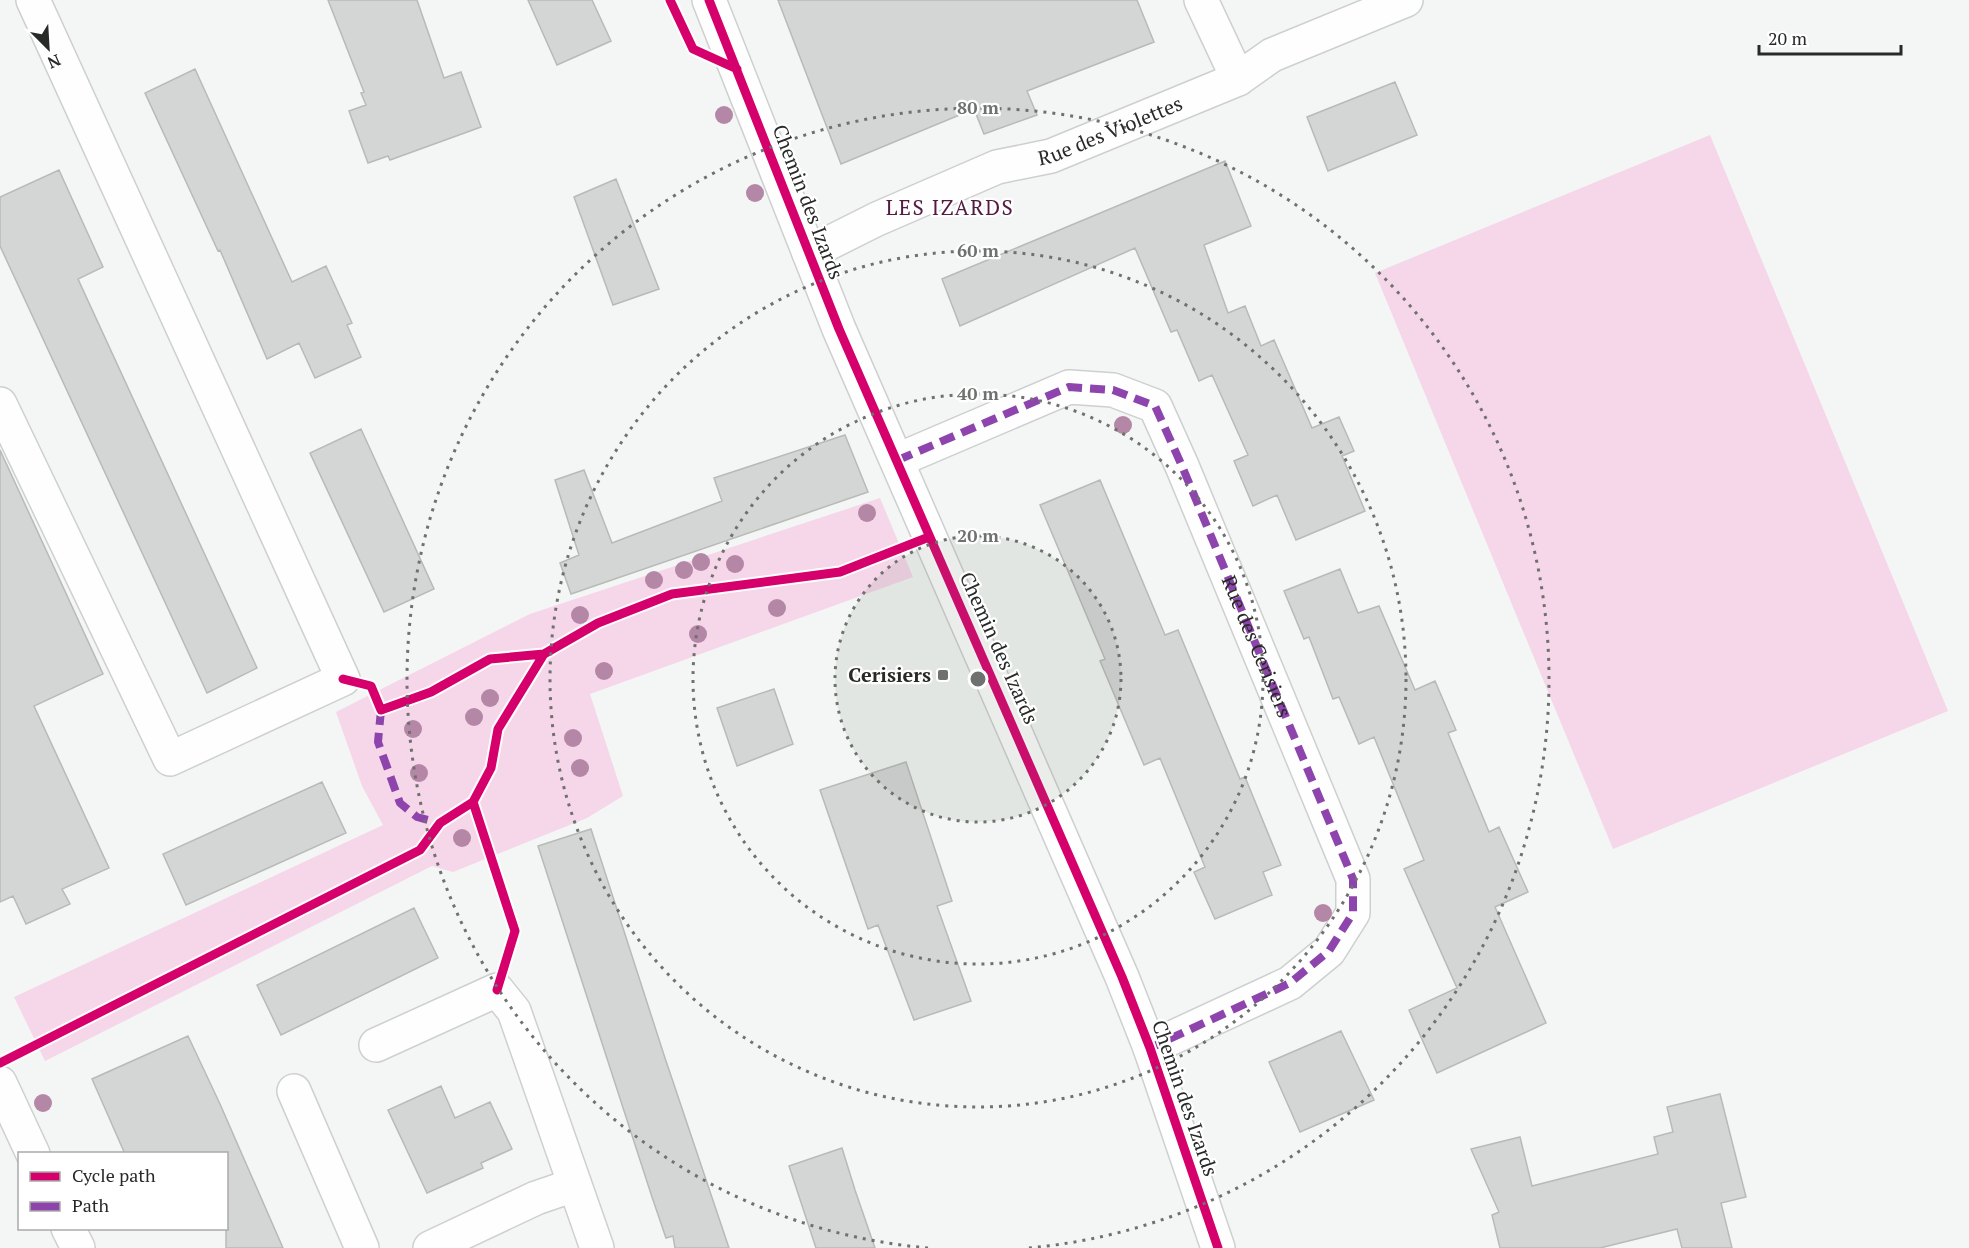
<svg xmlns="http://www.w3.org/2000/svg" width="1969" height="1248" font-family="'PT Serif',serif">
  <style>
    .green { fill: #f6d6e9 }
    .building { fill: #d4d6d5; stroke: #b8bab8; stroke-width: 1.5 }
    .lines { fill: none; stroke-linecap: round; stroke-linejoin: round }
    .pedestrian-casing { stroke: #ced0cf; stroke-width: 36 }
    .minor-casing { stroke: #ced0cf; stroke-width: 36 }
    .tertiary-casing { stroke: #ced0cf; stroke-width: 36 }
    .pedestrian { stroke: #fdfefd; stroke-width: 33 }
    .minor { stroke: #fdfefd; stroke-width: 33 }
    .tertiary { stroke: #fdfefd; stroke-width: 33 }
    .quiet { stroke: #8e44ad; stroke-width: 8; stroke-dasharray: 15 8; stroke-linecap: butt }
    .cycleway-casing { stroke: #fff; stroke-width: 13 }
    .cycleway { stroke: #d6006c; stroke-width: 9 }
    .tree { fill: #b587a6 }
    .ring { fill: none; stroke: #6f716f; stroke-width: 3; stroke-dasharray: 3 6 }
    .poi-dot { fill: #6f716f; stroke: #fff; stroke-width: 2 }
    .labels { text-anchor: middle; stroke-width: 4.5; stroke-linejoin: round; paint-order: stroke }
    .street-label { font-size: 20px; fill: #282a28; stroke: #fff }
    .poi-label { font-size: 20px; font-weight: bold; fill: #282a28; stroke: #fff; text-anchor: end }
    .neighbourhood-label { font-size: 21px; letter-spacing: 1.5px; fill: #551a42; stroke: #fff }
    .centre { fill: #6f716f; stroke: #fff; stroke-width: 3 }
    .ring-label { font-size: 18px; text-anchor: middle; font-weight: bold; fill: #6f716f; stroke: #fff; stroke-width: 4.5; stroke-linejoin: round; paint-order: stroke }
  </style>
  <rect width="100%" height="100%" fill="#f3f6f4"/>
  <path class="green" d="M1710,135L1948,711L1613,849L1375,273Z
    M880,498L913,577L590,694L623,796L587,818L453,872L432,866L45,1061L14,997L383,825L362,786L336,712L530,614Z"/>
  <path class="building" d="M328,0H417L444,78L461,72L481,127L390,160L388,156L368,163L349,111L366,105L361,93L364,92Z
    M528,0H592L611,41L557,65Z
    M778,0H1137L1154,42L1027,91L1037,115L984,134L974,109L841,164Z
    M195,69L292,282L326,266L352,323L347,325L361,357L315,378L299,343L267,359L220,250L218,251L145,93Z
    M1395,82L1417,135L1328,171L1307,117Z
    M1225,161L1251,226L1204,245L1228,313L1245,306L1261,346L1274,340L1312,428L1339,417L1354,451L1342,456L1365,511L1296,540L1277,495L1253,506L1234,461L1248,455L1212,375L1199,381L1177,330L1171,332L1135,248L960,326L942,279Z
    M59,170L103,267L78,279L257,668L207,693L0,246V197Z
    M616,179L659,289L613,305L574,197Z
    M361,429L434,589L384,612L310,453Z
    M845,435L868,492L571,594L560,563L579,555L555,480L584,470L612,543L722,501L714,478Z
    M0,450L103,674L34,706L109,868L62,889L70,904L26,924L13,896L0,902Z
    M1100,480L1165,635L1178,630L1240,779L1245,777L1281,865L1263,872L1272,895L1215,919L1194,872L1205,867L1160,758L1144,765L1100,661L1105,659L1040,505Z
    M1340,569L1358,613L1379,606L1415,690L1435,681L1456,730L1448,733L1489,832L1499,827L1528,892L1495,907L1546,1023L1437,1073L1409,1010L1457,988L1404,869L1424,860L1374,737L1359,744L1339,697L1333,699L1309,637L1304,639L1284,591Z
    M774,689L793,744L737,766L717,708Z
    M906,762L952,901L937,906L971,1001L914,1020L878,925L868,929L820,790Z
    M322,782L346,833L186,905L163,854Z
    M591,829L664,1055L729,1248H675L673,1236L666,1238L652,1197L538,846Z
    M414,908L438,958L281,1035L257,985Z
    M1341,1031L1374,1100L1300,1132L1269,1062Z
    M188,1036L220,1104L283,1248H226V1154H125L92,1079Z
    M441,1086L455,1118L490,1102L512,1149L481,1163L483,1168L427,1193L388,1110Z
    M1720,1094L1746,1197L1721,1203L1732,1248H1682L1677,1229L1600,1248H1500L1492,1215L1499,1212L1471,1149L1520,1137L1532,1186L1658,1154L1654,1137L1673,1132L1667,1107Z
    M842,1148L855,1190L875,1248H816L789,1166Z"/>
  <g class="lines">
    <defs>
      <g id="pedestrian">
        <path id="s1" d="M898,460L1069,387L1113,390L1155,406L1182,466L1353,879V913L1329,951L1290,983L1150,1048"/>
      </g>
      <g id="minor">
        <path d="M1201,0L1238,79"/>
        <path id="s2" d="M809,253L877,219L997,167L1051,156L1238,79L1272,55L1406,0"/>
        <path d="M0,404L170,759L343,679L33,0"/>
        <path d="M376,1045L497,990L514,1011L597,1248"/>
        <path d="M0,1083L33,1154"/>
        <path d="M294,1091L362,1248"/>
        <path d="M68,1228L78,1248"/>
        <path d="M430,1248L536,1198L574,1185"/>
      </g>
      <path id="tertiary" d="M709,0L839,329L1122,977L1150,1048L1218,1248"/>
    </defs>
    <use href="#pedestrian" class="pedestrian-casing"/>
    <use href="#minor" class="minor-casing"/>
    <use href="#tertiary" class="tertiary-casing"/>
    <use href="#pedestrian" class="pedestrian"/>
    <use href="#minor" class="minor"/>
    <use href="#tertiary" class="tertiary"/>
    <path class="quiet" d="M898,460L1069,387L1113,390L1155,406L1182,466L1353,879V913L1329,951L1290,983L1150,1048
      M381,710L378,742L400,803L417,817L440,823"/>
    <defs>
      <path id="cycleway" d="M670,0L693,49L737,69
        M709,0L839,329L1122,977L1150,1048L1218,1248
        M343,679L371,686L381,710L431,692L490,659L544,654L598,623L672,594L840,572L929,537
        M497,990L515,931L473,802L491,768L498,729L544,654
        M0,1063L420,850L440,823L473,802"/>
    </defs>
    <use href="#cycleway" class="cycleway-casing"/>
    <use href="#cycleway" class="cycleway"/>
  </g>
  <g class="tree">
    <circle cx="724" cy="115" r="9"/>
    <circle cx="755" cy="193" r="9"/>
    <circle cx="1123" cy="425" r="9"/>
    <circle cx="867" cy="513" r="9"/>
    <circle cx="701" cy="562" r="9"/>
    <circle cx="735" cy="564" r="9"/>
    <circle cx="684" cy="570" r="9"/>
    <circle cx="654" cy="580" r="9"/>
    <circle cx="777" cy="608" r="9"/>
    <circle cx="580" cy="615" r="9"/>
    <circle cx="698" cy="634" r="9"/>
    <circle cx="604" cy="671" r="9"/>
    <circle cx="490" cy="698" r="9"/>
    <circle cx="474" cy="717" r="9"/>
    <circle cx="413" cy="729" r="9"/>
    <circle cx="573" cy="738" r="9"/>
    <circle cx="580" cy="768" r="9"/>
    <circle cx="419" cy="773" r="9"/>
    <circle cx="462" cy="838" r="9"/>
    <circle cx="1323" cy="913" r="9"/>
    <circle cx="43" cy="1103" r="9"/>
  </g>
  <circle cx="978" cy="679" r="143" fill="#6f716f" fill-opacity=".12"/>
  <g class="ring">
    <circle cx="978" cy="679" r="143"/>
    <circle cx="978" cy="679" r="285"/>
    <circle cx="978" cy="679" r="428"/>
    <path d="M928 1248A571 571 0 1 1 1028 1248"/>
  </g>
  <rect class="poi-dot" x="937" y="669" width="12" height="12" rx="3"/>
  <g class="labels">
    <g class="street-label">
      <text dy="7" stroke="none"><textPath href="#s2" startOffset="326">Rue des Violettes</textPath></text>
      <text transform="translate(808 202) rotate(69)" y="7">Chemin des Izards</text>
      <text dy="7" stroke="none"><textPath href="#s1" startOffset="536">Rue des Cerisiers</textPath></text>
      <text transform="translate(999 648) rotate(66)" y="7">Chemin des Izards</text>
      <text transform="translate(1185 1098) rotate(71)" y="7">Chemin des Izards</text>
    </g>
    <g class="poi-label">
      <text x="931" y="682">Cerisiers</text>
    </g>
    <g class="neighbourhood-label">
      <text x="950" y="215">LES IZARDS</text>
    </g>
  </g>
  <circle cx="978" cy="679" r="9" class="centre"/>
  <g class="ring-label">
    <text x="978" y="114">80 m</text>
    <text x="978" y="257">60 m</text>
    <text x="978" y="400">40 m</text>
    <text x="978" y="542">20 m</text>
  </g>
  <rect x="18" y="1152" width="210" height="78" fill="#ffffff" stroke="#a9aaa9" stroke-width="1.5"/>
  <rect x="30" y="1172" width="30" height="9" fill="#d6006c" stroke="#a9aaa9" stroke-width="1.5"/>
  <text x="72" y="1182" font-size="18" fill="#282a28">Cycle path</text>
  <rect x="30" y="1202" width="30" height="9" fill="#8e44ad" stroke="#a9aaa9" stroke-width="1.5"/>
  <text x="72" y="1212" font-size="18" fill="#282a28">Path</text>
  <g transform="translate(48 48) rotate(156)" stroke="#ffffff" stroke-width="4.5" paint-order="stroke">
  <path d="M0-4.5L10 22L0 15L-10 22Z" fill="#282a28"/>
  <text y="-9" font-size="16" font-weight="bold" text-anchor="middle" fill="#282a28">N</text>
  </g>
  <path d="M1759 45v9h142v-9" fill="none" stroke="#282a28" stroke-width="3"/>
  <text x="1768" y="45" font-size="18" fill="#282a28" stroke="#ffffff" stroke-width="4.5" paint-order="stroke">20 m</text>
</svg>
